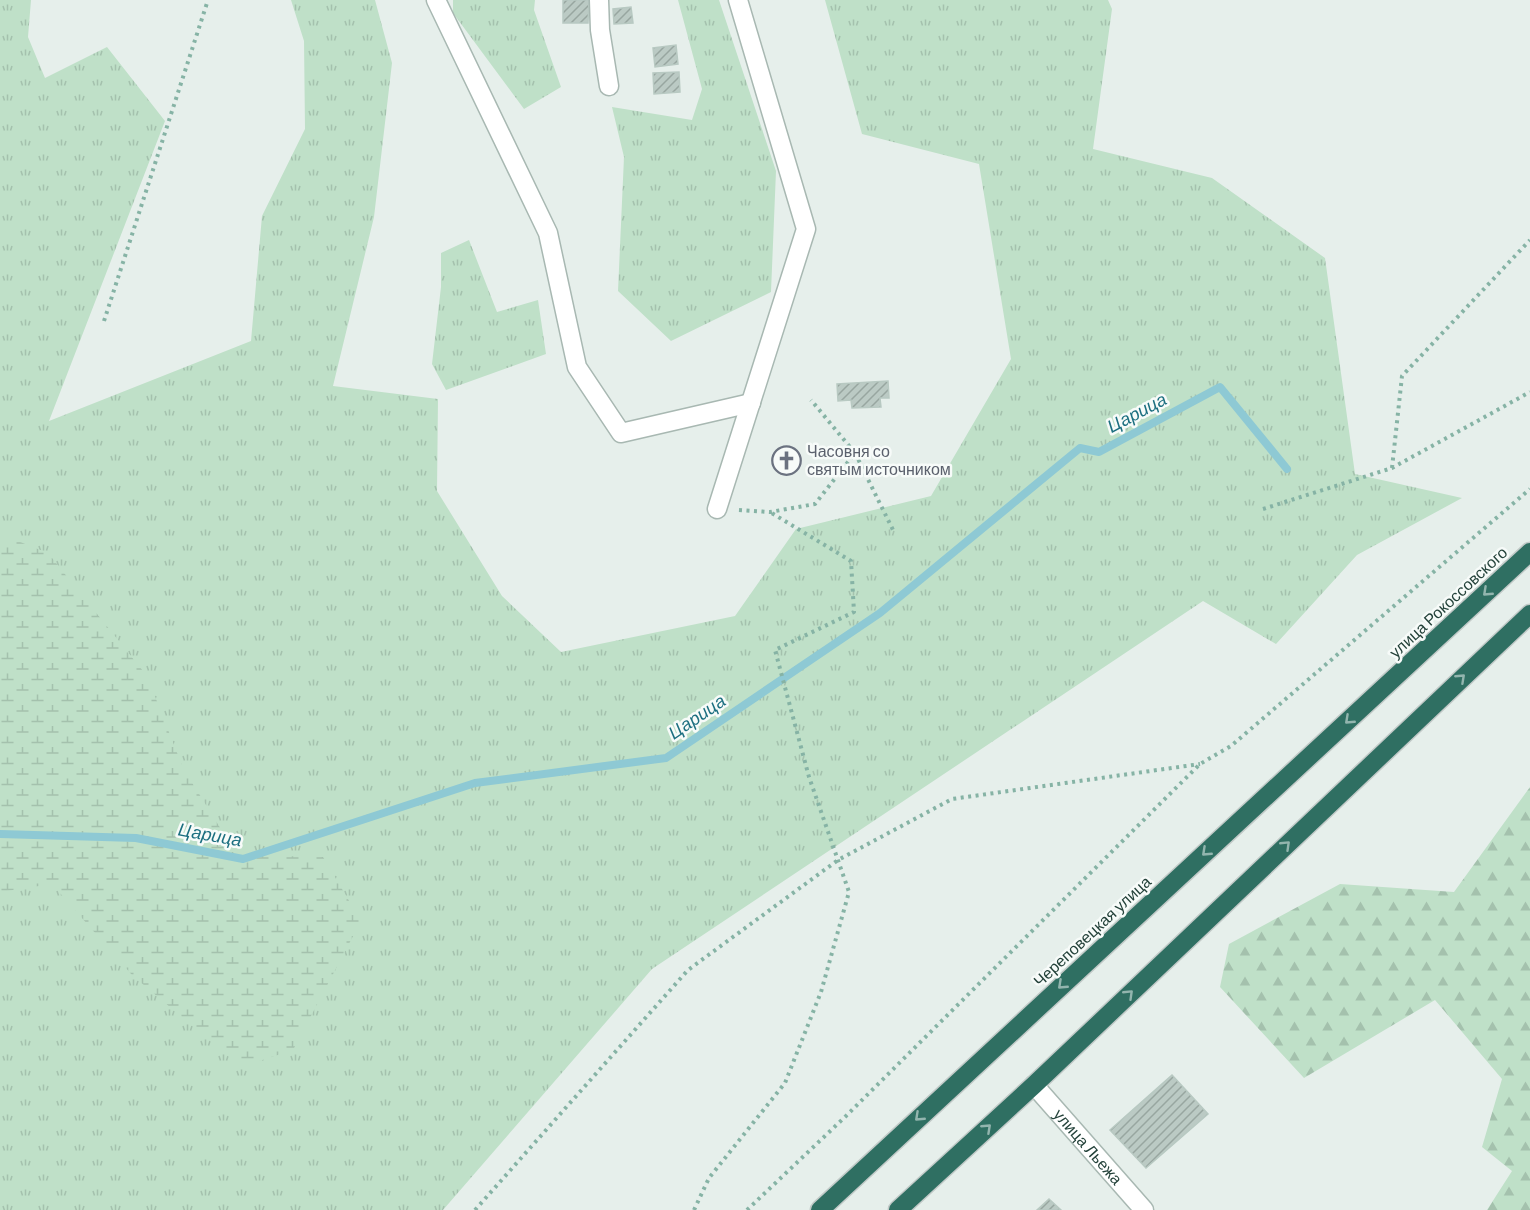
<svg xmlns="http://www.w3.org/2000/svg" width="1530" height="1210" font-family="Barlow,sans-serif">
  <style>
    .grass { fill: url(#grass-tufts) }
    .forest { fill: url(#forest-firs) }
    .wetland { fill: url(#wetland-marsh) }
    .lines { fill: none; stroke-linecap: round; stroke-linejoin: round }
    .stream { stroke: #8ec9d4; stroke-width: 8 }
    .building { fill: url(#building-hatch); stroke: #b8c9c2; stroke-width: 1.5 }
    .minor-casing { stroke: #a8b8b2; stroke-width: 21 }
    .highway-casing { stroke: #c2cac8; stroke-width: 21 }
    .path { stroke: #86b3a5; stroke-width: 4; stroke-dasharray: 3 4.5; stroke-linecap: butt }
    .minor { stroke: #fff; stroke-width: 18 }
    .highway { stroke: #2f6f62; stroke-width: 18 }
    .oneway { stroke: #93b5ae }
    .labels { text-anchor: middle; stroke-width: 5; stroke-linejoin: round; paint-order: stroke }
    .worship-label { font-size: 16px; fill: #5b616d; stroke: #f7fbf9; text-anchor: start }
    .street-label { font-size: 16px; fill: #24423a; stroke: #f7fbf9 }
    .water-label { font-size: 18px; font-style: italic; fill: #1c6f80; stroke: #f7fbf9 }
  </style>
  <defs>
    <pattern id="grass-tufts" width="24" height="20" patternUnits="userSpaceOnUse" patternTransform="scale(1.5)"><rect width="24" height="20" fill="#bfe0c8"/><path d="M3 7l-1-3M5 7V3M7 7l1-3M15 17l-1-3M17 17v-4M19 17l1-3" fill="none" stroke="#a4c1ad"/></pattern>
    <pattern id="forest-firs" width="22" height="20" patternUnits="userSpaceOnUse" patternTransform="scale(1.5)"><rect width="22" height="20" fill="#bfe0c8"/><path d="M5 1l3.5 6h-7zM16 11l3.5 6h-7z" fill="#a4c1ad"/></pattern>
    <pattern id="wetland-marsh" width="20" height="14" patternUnits="userSpaceOnUse" patternTransform="scale(1.5)"><rect width="20" height="14" fill="#bfe0c8"/><path d="M1 5h8M5 5V1M11 12h8M15 12V8" fill="none" stroke="#a4c1ad"/></pattern>
    <pattern id="building-hatch" width="6" height="6" patternUnits="userSpaceOnUse" patternTransform="scale(1.5)"><rect width="6" height="6" fill="#bbcac4"/><path d="M-1 1l2-2M0 6l6-6M5 7l2-2" fill="none" stroke="#98a6a0"/></pattern>
  </defs>
  <rect width="100%" height="100%" fill="#e6efeb"/>
  <path class="grass" d="M0,0H31L28,37L45,78L107,47L165,121L49,421L251,341L262,216L305,129L304,41L291,0H375L392,63L374,217L333,386L438,399L437,491L502,596L561,652L735,616L796,529L931,496L1011,359L979,164L862,134L825,0H1108L1112,9L1093,149L1212,178L1325,258L1355,474L1462,498L1357,555L1276,644L1203,601L652,969L443,1210H0Z
    M453,0H535L534,10L561,87L524,109L453,13Z
    M678,0H719L776,171L771,292L671,341L618,291L624,157L612,107L692,120L702,89Z
    M469,240L497,312L538,300L546,354L446,390L432,364L441,287V253Z"/>
  <path class="forest" d="M1530,787V1210H1487L1512,1171L1482,1147L1502,1079L1435,1000L1304,1078L1220,987L1229,944L1340,884L1454,892Z"/>
  <path class="wetland" d="M0,534L48,553L147,676L183,768L237,855L323,857L361,921L293,1050L241,1067L132,975L52,884L0,892Z"/>
  <g class="lines">
    <path class="stream" d="M0,834L136,838L243,859L475,783L666,758L880,613L1080,448L1099,452L1220,387L1287,469"/>
  </g>
  <path class="building" d="M563,0H589L588,23H563Z
    M631,7L633,23L614,24L613,9Z
    M676,45L678,64L655,67L653,48Z
    M679,72L680,92L654,94L653,73Z
    M888,381L889,398H880L881,407L852,408L851,400L838,401L837,384Z
    M1172,1075L1208,1114L1146,1168L1110,1130Z
    M1049,1199L1061,1210H1037Z"/>
  <g class="lines">
    <defs>
      <g id="minor">
        <path d="M436,0L548,233L577,367L621,433L751,403"/>
        <path d="M599,0L600,30L609,86"/>
        <path d="M717,509L806,229L738,0"/>
        <path id="s1" d="M1034,1085L1144,1210"/>
      </g>
      <path id="highway" d="M820,1210L1530,552
        M898,1210L1034,1085L1530,614"/>
    </defs>
    <use href="#minor" class="minor-casing"/>
    <use href="#highway" class="highway-casing"/>
    <path class="path" d="M104,321L208,0
      M855,453L893,530
      M1392,468L1402,376L1530,240
      M1263,509L1392,468L1530,392
      M739,510L770,512L815,504L855,453L811,400
      M475,1210L688,970L838,860L952,799L1200,764
      M694,1210L709,1178L785,1083L821,992L849,892L809,777L775,650L854,612L851,561L770,512
      M747,1210L846,1116L1200,764L1231,746L1530,489"/>
    <use href="#minor" class="minor"/>
    <use href="#highway" class="highway"/>
  </g>
  <defs><path id="oneway-chevron" d="M-2-3.5L2.5 0L-2 3.5" fill="none" stroke-width="1.6" stroke-linecap="round" stroke-linejoin="round" transform="scale(1.5)"/></defs>
  <g class="oneway">
    <use href="#oneway-chevron" transform="translate(1487 592) rotate(137)"/>
    <use href="#oneway-chevron" transform="translate(1461 678) rotate(-43)"/>
    <use href="#oneway-chevron" transform="translate(1349 720) rotate(137)"/>
    <use href="#oneway-chevron" transform="translate(1286 845) rotate(-44)"/>
    <use href="#oneway-chevron" transform="translate(1206 852) rotate(137)"/>
    <use href="#oneway-chevron" transform="translate(1062 985) rotate(137)"/>
    <use href="#oneway-chevron" transform="translate(1129 994) rotate(-44)"/>
    <use href="#oneway-chevron" transform="translate(919 1117) rotate(137)"/>
    <use href="#oneway-chevron" transform="translate(987 1128) rotate(-43)"/>
  </g>
  <defs>
    <symbol id="church-ring" viewBox="-11 -11 22 22"><circle r="9.5" fill="#f7fbf9" stroke="#6b7280" stroke-width="1.5"/><path d="M-1.2-6h2.4v3.5h3.3v2.4h-3.3V6h-2.4V-.1h-3.3v-2.4h3.3Z" fill="#6b7280"/></symbol>
  </defs>
  <g fill-rule="evenodd">
    <use href="#church-ring" x="770" y="444" width="33" height="33"/>
  </g>
  <g class="labels">
    <g class="worship-label">
      <text x="807" y="457">Часовня со<tspan x="807" dy="18">святым источником</tspan></text>
    </g>
    <g class="street-label">
      <text transform="translate(1448 602) rotate(-43)" y="6">улица Рокоссовского</text>
      <text transform="translate(1092 931) rotate(-43)" y="6">Череповецкая улица</text>
      <text dy="6" stroke="none"><textPath href="#s1" startOffset="82">улица Льежа</textPath></text>
    </g>
    <g class="water-label">
      <text transform="translate(1137 413) rotate(-28)" y="6">Царица</text>
      <text transform="translate(697 717) rotate(-34)" y="6">Царица</text>
      <text transform="translate(210 835) rotate(10)" y="6">Царица</text>
    </g>
  </g>
</svg>
